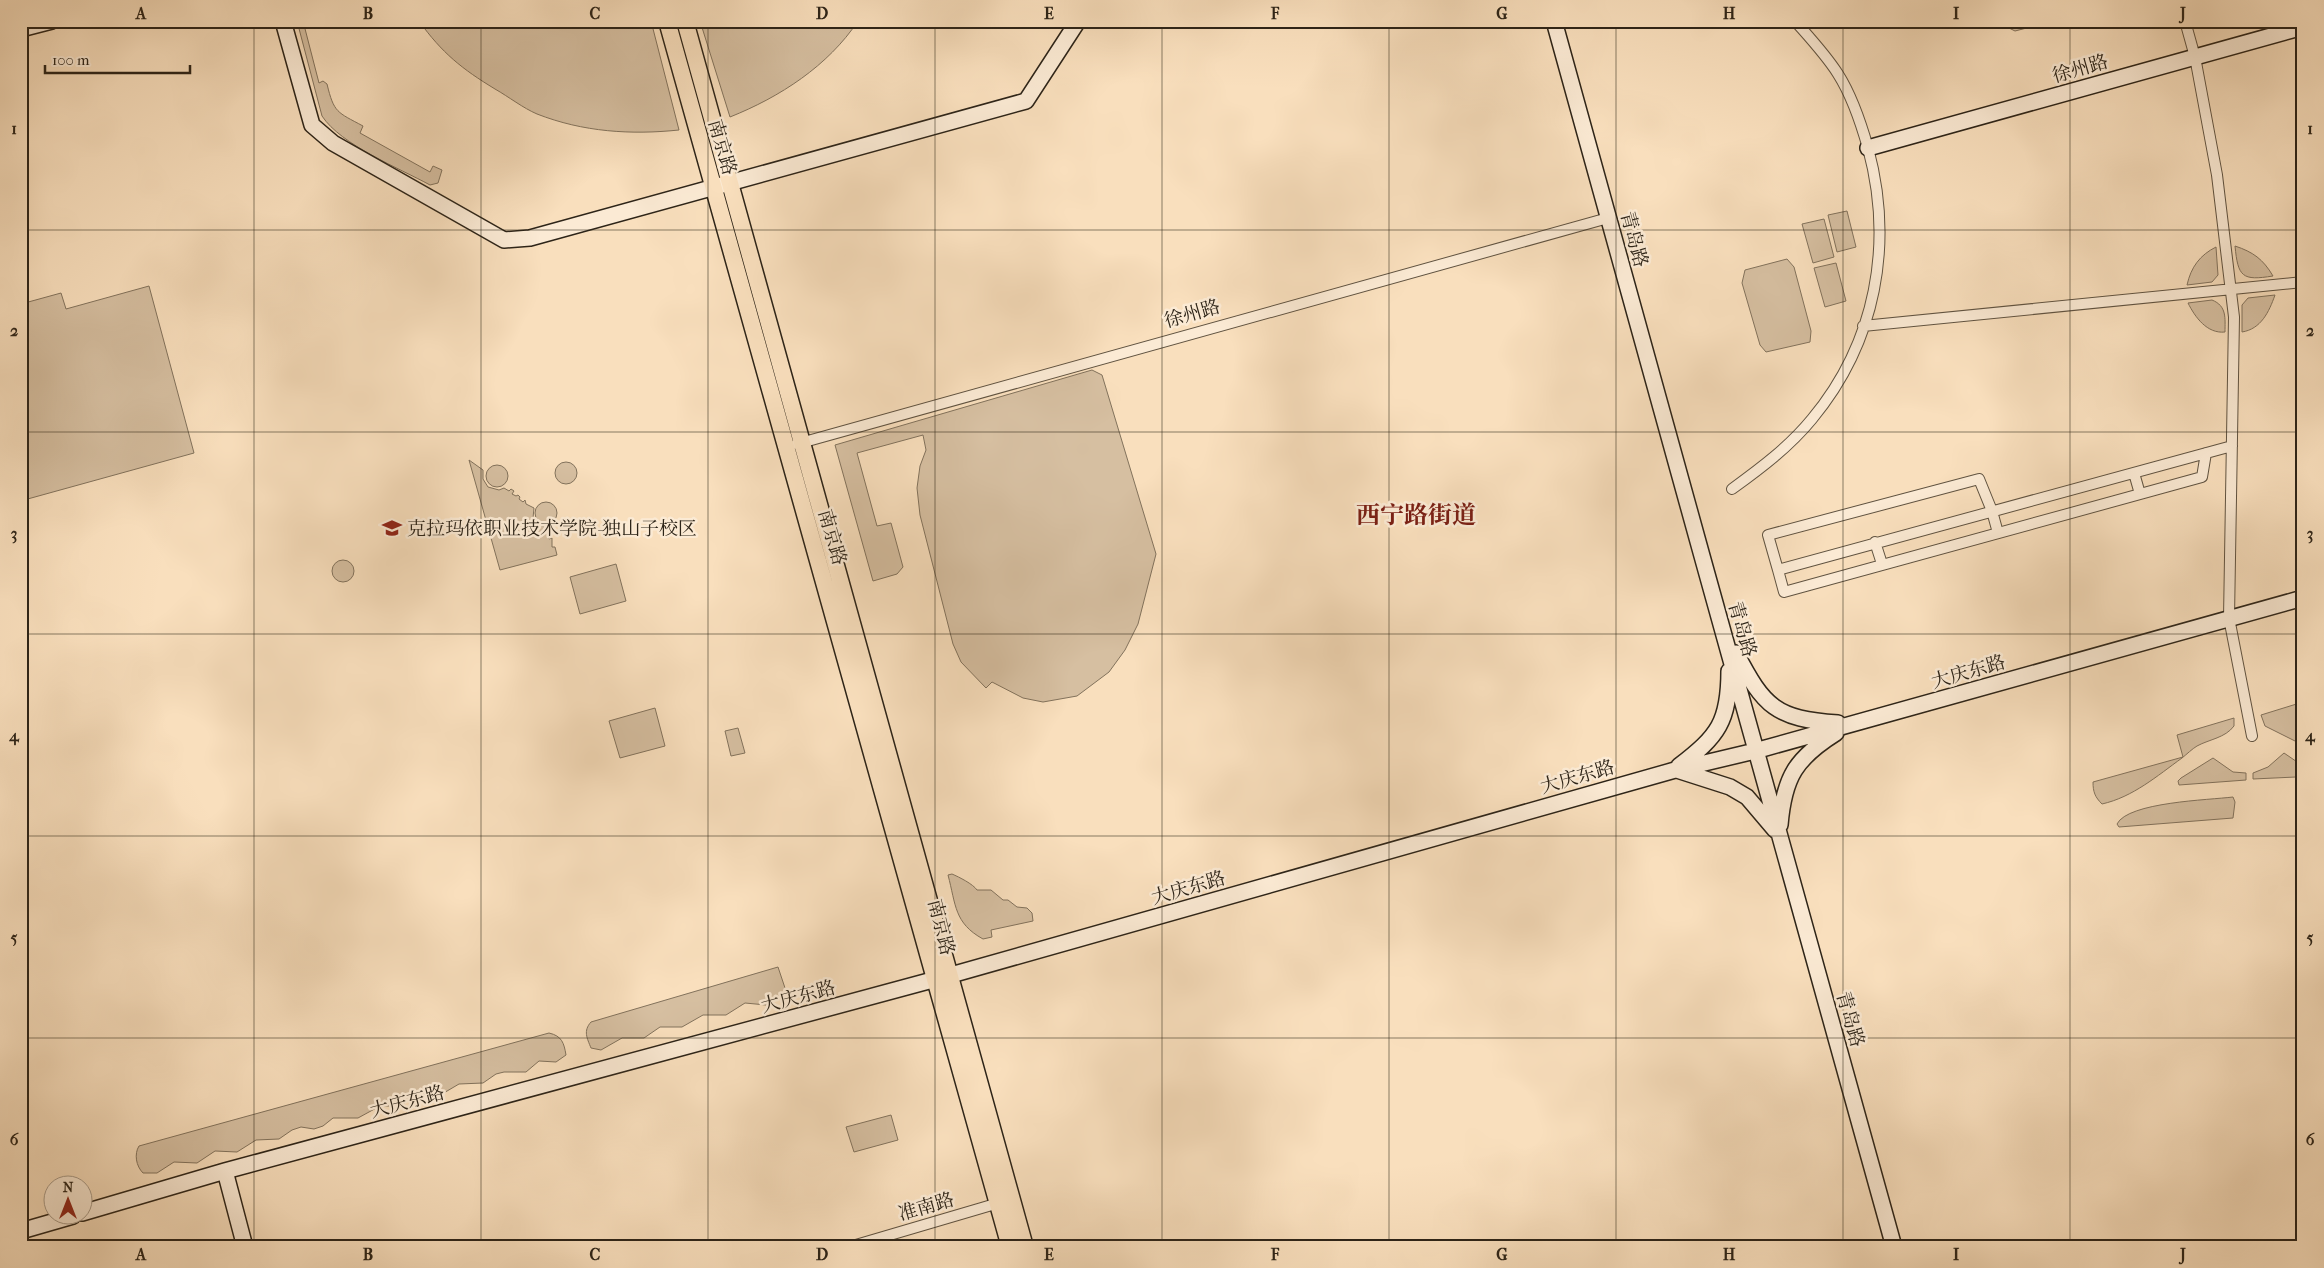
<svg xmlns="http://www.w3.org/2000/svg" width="2324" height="1268" font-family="'IM FELL French Canon','Noto Serif SC',serif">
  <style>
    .green { fill: #d6bfa1; stroke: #82725c }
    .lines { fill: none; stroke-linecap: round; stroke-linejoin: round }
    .street-casing { stroke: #605341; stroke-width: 12 }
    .secondary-casing { stroke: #2d2418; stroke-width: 18 }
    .primary-casing { stroke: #2d2418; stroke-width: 19 }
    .street { stroke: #fbead4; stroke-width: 10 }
    .secondary { stroke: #fbead4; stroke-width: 15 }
    .primary { stroke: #f9dfbd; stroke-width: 16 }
    .grid { fill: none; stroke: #2d2418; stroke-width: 1; stroke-opacity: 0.55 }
    .labels { text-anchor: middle; stroke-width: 5; stroke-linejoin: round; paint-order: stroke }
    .street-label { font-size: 19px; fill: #2d2418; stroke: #fbead4 }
    .poi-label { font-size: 19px; fill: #2d2418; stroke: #fbead4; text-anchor: start }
    .district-label { font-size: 24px; font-weight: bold; fill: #7a1f14; stroke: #fbead4 }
    .neatline { fill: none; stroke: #2d2418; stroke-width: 2 }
    .grid-label { font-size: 16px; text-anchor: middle; font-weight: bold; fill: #2d2418 }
  </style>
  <rect width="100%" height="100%" fill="#f9dfbd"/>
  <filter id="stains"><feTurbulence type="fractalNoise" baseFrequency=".004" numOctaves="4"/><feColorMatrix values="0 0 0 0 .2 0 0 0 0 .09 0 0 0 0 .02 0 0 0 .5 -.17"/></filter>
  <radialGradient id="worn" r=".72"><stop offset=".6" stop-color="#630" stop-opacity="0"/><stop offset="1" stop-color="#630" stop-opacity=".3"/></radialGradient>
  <path class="green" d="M297,21H303L319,83L323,81L327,84C334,113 337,112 363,126L360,133L430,172L433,166L442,170L438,183L430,185C399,168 341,145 322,116Z
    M419,21H651L679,130C631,135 583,132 537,114C523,108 509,97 495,89C462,69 442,53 419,21Z
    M700,21H858C828,66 780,97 730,117Z
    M2054,21L2015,31L2009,28L2007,22Z
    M1847,211L1856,247L1837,252L1828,215Z
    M1824,219L1834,257L1813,263L1802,224Z
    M2235,246C2253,252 2263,259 2273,276C2242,281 2238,277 2235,246Z
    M2216,247L2218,275L2212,282L2187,285C2191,267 2200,255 2216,247Z
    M1787,259L1794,267L1811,331L1810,342L1766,352L1760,345L1742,283L1745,270Z
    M1836,263L1846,301L1825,307L1814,268Z
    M149,286L194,453L24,500L21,490V304L61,293L66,309Z
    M2275,295C2269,312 2261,329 2242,332V305L2248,298Z
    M2212,300C2227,306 2225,318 2225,332C2207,334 2195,317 2188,303Z
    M1092,370L1102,375L1156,554L1138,624L1125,650L1109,672L1077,696L1043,702L1023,698L992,682L986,688L961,662L953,644L920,515L917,488L920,466L926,450L923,435L857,453L877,526L891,523L903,567L897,574L873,581L835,445Z
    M469,460L483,470V479L488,487L499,490L504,488L509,491L511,489L514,491L512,494L516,496L518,495L520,497L519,499L523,502L525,500L526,504L534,508L533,518L538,525L548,528L550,534L548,535L549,539L552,538V547H555L557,555L500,570Z
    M555 473a11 11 0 1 1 22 0a11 11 0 1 1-22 0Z
    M486 476a11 11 0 1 1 22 0a11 11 0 1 1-22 0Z
    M535 513a11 11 0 1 1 22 0a11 11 0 1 1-22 0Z
    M332 571a11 11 0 1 1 22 0a11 11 0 1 1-22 0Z
    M616,564L626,601L580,614L570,577Z
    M2303,702V745L2265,726L2261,715Z
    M655,708L665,746L620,758L609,721Z
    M2234,718V726C2225,738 2210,739 2197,746C2192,749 2187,754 2182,758C2157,776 2133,797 2102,804C2095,797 2093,792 2093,782L2183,757L2177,735Z
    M738,728L745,753L731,756L725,731Z
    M2284,753L2303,766V774L2296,777L2253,779V773L2268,767Z
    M2213,758L2233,772L2246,773V780L2179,785L2178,781L2181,778Z
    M2233,797L2235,802L2233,818L2119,827L2117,824C2128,802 2209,800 2233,797Z
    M952,874C959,877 973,884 977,890H991L1003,900H1008L1017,907L1027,908L1032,913L1033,921L991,930L992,937L983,939C954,923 956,905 948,875Z
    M778,967L786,991L766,1005L745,1003L726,1015H703L682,1027H660L644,1038H622L601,1050L591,1048C587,1038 583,1031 591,1022Z
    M549,1033C562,1036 564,1043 566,1055L556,1062L539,1061L526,1072H504L496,1074L483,1083L459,1084L442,1094H416L401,1106H380L358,1118H333L323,1126L314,1129L301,1127L292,1130L279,1139L256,1140L237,1152L215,1151L197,1163L174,1162L157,1173H143C136,1166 134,1154 139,1146Z
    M891,1115L898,1140L854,1152L846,1127Z"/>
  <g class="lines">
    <defs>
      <path id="street" d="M2185,21L2195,57L2217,175L2234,317L2229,618L2252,736
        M1863,326L2303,282
        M797,444L1608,218
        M2206,453L2202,477L1784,592L1778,570L2232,446
        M2134,473L2140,494
        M1732,489C1761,468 1789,447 1812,419C1876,342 1894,244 1868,148C1861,123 1852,96 1838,74C1826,55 1810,38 1795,21
        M1875,542L1882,564
        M1778,570L1768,535L1979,479L1992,511L1998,533
        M849,1247L1002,1202"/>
      <path id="secondary" d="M283,21L312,125L333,143L504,240L530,238L1026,101L1078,21
        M1554,21C1667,430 1780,838 1894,1247
        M21,29L52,21
        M1868,148L2303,27
        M1736,653C1764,707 1776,719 1838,723
        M1679,766C1718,736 1729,722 1729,671
        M1677,770L1730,787L1747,797L1775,830
        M1780,825C1784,777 1796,758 1836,733
        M225,1171L245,1247
        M82,1213L225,1171L951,975L1675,770L1755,751L2303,598
        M21,1231L73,1216"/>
      <path id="primary" d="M667,21L1010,1247
        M685,21L1025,1247"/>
    </defs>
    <use href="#street" class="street-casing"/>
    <use href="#secondary" class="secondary-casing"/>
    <use href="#primary" class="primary-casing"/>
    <use href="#street" class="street"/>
    <use href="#secondary" class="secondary"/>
    <use href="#primary" class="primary"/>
  </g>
  <path class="grid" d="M254,21V1247M481,21V1247M708,21V1247M935,21V1247M1162,21V1247M1389,21V1247M1616,21V1247M1843,21V1247M2070,21V1247M21,230H2303M21,432H2303M21,634H2303M21,836H2303M21,1038H2303"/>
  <defs>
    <symbol id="university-bare" viewBox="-9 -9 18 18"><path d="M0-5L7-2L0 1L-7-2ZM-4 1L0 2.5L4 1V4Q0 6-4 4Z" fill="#8f2418" stroke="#fbead4" stroke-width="2.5" paint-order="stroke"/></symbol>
  </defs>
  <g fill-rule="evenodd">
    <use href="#university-bare" x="378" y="514" width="28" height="28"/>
  </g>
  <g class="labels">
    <g class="street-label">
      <text transform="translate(2080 68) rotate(-16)" y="7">徐州路</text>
      <text transform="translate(723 147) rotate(74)" y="7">南京路</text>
      <text transform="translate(1635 239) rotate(75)" y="7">青岛路</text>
      <text transform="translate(1192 313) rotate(-16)" y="7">徐州路</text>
      <text transform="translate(833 537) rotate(74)" y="7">南京路</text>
      <text transform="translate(1743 629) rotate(74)" y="7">青岛路</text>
      <text transform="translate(1968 671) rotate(-16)" y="7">大庆东路</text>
      <text transform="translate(1577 776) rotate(-16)" y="7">大庆东路</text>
      <text transform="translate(1188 887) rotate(-16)" y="7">大庆东路</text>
      <text transform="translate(942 927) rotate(76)" y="7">南京路</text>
      <text transform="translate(798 996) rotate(-15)" y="7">大庆东路</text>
      <text transform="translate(1851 1019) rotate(74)" y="7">青岛路</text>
      <text transform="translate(407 1101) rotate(-15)" y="7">大庆东路</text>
      <text transform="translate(926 1206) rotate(-16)" y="7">准南路</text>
    </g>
    <g class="poi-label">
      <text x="407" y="535">克拉玛依职业技术学院-独山子校区</text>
    </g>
    <g class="district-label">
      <text x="1416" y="523">西宁路街道</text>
    </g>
  </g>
  <rect width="2324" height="1268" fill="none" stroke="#f9dfbd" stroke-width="55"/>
  <g transform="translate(68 1200)"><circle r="24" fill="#fbead4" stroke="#a99b89"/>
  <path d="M0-4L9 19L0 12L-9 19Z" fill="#8f2418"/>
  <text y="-8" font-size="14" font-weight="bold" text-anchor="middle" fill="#2d2418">N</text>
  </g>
  <path d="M45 65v8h145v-8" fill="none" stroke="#2d2418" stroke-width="2.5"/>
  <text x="52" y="65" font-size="15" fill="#2d2418" stroke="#fbead4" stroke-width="4" paint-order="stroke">100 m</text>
  <rect x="28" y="28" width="2268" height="1212" class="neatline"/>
  <g class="grid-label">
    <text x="141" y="19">A</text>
    <text x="368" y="19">B</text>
    <text x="595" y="19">C</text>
    <text x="822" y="19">D</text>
    <text x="1049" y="19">E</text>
    <text x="1275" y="19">F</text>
    <text x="1502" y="19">G</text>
    <text x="1729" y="19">H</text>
    <text x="1956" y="19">I</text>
    <text x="2183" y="19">J</text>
    <text x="14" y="134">1</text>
    <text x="2310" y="134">1</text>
    <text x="14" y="336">2</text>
    <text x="2310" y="336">2</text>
    <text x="14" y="539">3</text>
    <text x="2310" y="539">3</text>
    <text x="14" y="741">4</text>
    <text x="2310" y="741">4</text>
    <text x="14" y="943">5</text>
    <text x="2310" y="943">5</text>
    <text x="14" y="1145">6</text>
    <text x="2310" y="1145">6</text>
    <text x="141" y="1260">A</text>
    <text x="368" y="1260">B</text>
    <text x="595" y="1260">C</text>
    <text x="822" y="1260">D</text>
    <text x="1049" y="1260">E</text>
    <text x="1275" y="1260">F</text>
    <text x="1502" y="1260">G</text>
    <text x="1729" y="1260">H</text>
    <text x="1956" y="1260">I</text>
    <text x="2183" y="1260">J</text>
  </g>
  <rect width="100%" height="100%" filter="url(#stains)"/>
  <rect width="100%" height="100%" fill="url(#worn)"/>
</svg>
